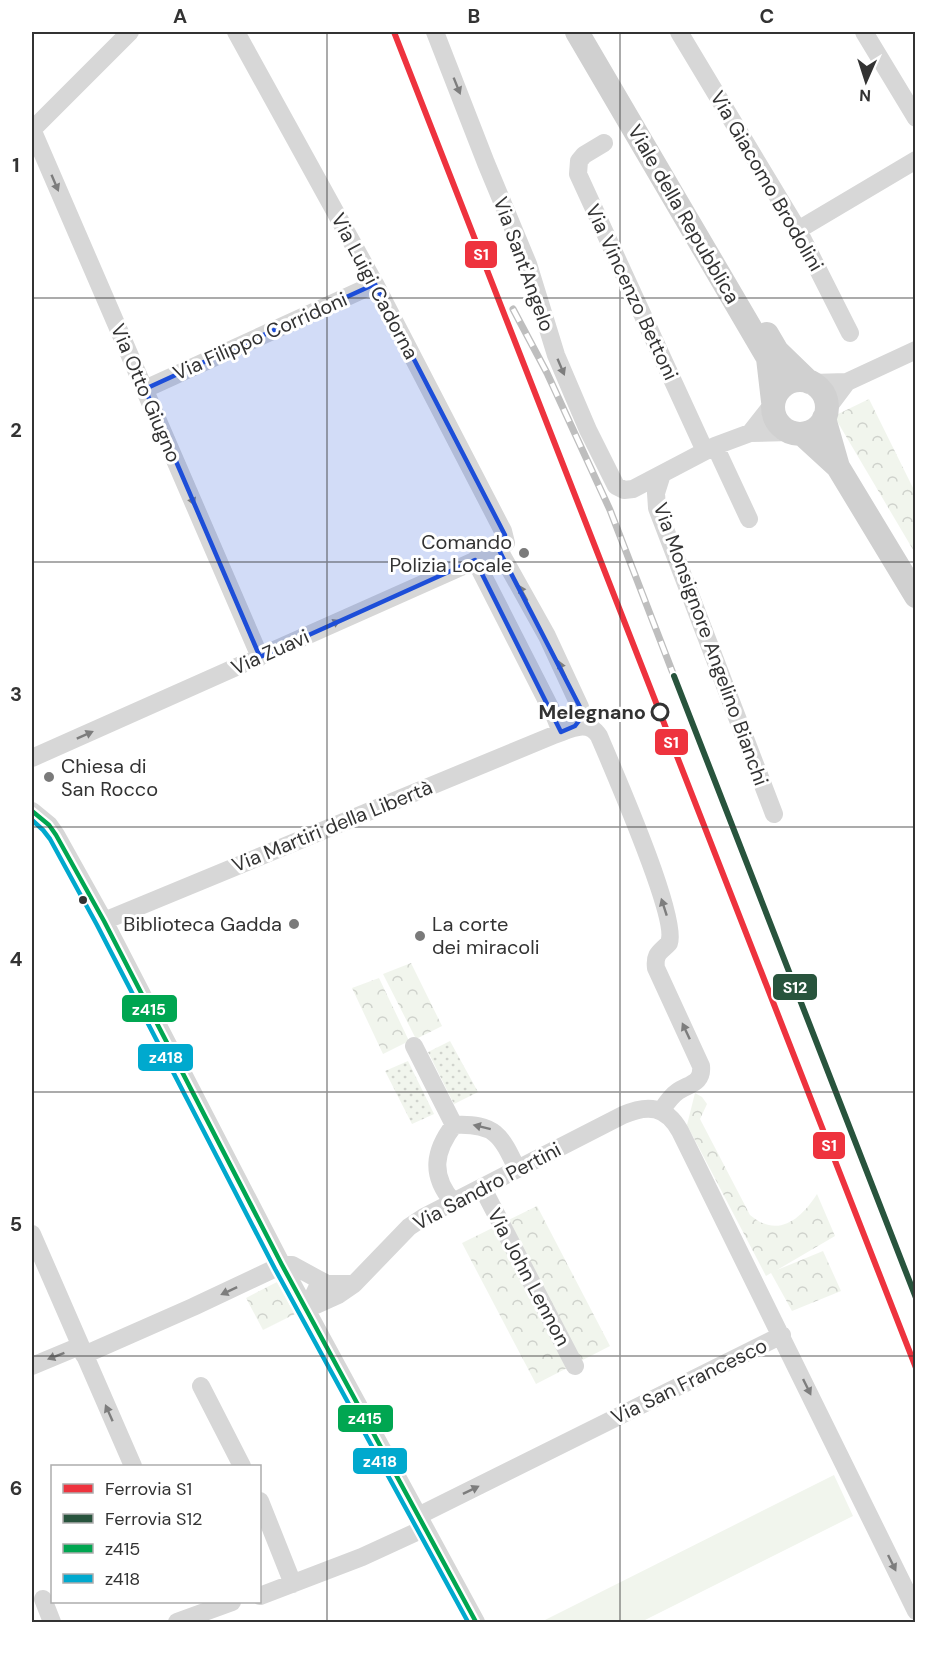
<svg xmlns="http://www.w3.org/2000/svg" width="947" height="1654" font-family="'DM Sans',sans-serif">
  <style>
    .grass { fill: url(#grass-dots) }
    .park { fill: url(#park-crowns) }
    .garden { fill: #f1f5ed }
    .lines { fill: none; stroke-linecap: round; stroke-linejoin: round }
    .street { stroke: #d7d7d7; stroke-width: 18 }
    .secondary { stroke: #d0d0d0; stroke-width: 24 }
    .rail-casing { stroke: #bebebe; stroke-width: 7 }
    .rail { stroke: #fff; stroke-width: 4.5; stroke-dasharray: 14; stroke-linecap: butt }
    .bus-1-casing { stroke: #fff; stroke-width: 9 }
    .bus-2-casing { stroke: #fff; stroke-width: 9 }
    .bus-1 { stroke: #00a651; stroke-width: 4.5 }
    .bus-2 { stroke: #00a9ce; stroke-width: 4.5 }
    .rail-1-casing { stroke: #fff; stroke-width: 10 }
    .rail-2-casing { stroke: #fff; stroke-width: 10 }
    .rail-1 { stroke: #ee333e; stroke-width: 6 }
    .rail-2 { stroke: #28543d; stroke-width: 6 }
    .oneway { fill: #7d7d7d }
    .marked { fill: #1d4ed8; fill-opacity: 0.2; stroke: #1d4ed8; stroke-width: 4.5; stroke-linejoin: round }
    .grid { fill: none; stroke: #333; stroke-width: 1.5; stroke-opacity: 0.55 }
    .poi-dot { fill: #7a7a7a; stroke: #fff; stroke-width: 2 }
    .stop-dot { fill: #fff; stroke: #333; stroke-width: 3 }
    .bus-dot { fill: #333; stroke: #fff; stroke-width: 2 }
    .labels { text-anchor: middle; stroke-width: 6; stroke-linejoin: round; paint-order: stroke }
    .street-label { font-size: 20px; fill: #333; stroke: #fff }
    .poi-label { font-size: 20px; fill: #333; stroke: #fff; text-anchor: end }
    .stop-label { font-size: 20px; font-weight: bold; fill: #333; stroke: #fff; text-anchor: end }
    .line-badge { stroke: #fff; stroke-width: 2 }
    .badge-label { font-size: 16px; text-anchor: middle; font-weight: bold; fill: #fff }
    .neatline { fill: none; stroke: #333; stroke-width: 2 }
    .grid-label { font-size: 20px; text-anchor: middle; font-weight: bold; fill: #333 }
  </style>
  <defs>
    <pattern id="grass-dots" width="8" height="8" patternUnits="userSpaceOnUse" patternTransform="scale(1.5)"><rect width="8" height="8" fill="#f1f5ed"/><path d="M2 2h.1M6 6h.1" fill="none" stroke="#cfd2cc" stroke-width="1.8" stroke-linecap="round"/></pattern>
    <pattern id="park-crowns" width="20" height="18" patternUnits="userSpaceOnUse" patternTransform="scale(1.5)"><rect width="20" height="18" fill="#f1f5ed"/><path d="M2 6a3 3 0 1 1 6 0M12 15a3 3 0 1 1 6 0" fill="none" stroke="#cfd2cc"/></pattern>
  </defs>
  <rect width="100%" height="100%" fill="#fff"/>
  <path class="grass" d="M450,1041L478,1092L454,1104L428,1052Z
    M408,1061L434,1114L412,1124L385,1071Z"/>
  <path class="park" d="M869,399L915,492V553L834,416Z
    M411,963L442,1026L416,1039L383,974Z
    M379,978L409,1041L383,1054L352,988Z
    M695,1093L702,1097L707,1104L700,1119L750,1215C778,1239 801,1219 817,1194L835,1236L777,1270L823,1251L841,1291L792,1311L771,1273L766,1276L687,1125Z
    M537,1206L610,1346L536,1384L462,1243Z
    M277,1282L295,1314L263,1330L246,1298Z"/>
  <path class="garden" d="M834,1475L853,1516L641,1622H541Z"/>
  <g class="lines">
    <path class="street" d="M435,32L486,163L528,264L556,355L588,430L616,486L624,490L633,489L715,446L750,433
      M679,32L798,230L850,333
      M864,32L916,118
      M32,129L260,657
      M32,130L130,32
      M604,143L584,155L579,161L578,174L705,451
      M798,230L916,160
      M847,382L916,350
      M812,383L847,382L826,410
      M145,389L375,284
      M773,404L750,433L790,432
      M715,446L749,519
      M662,474L656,493L657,508L774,814
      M499,550L547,636L580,707L581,714L579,721L566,730
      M475,560L555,717L561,732
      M32,758L499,550L506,543L503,531L375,284L236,32
      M32,811L49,825L56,835L104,921L282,1265L476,1622
      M104,921L554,735C569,730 588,718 599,736C612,767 679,919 669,943C661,952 654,953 656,968L701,1066C703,1084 688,1084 677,1092C670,1097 666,1104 661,1111
      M414,1046L454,1125
      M482,1187L575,1366
      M453,1202C430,1175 434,1151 454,1125C495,1123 501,1135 517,1169
      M32,1234L133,1466
      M307,1309L317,1288L327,1284H354L409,1227L424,1217L623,1115C648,1104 666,1106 680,1131L916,1611
      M307,1309L338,1295L354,1284
      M84,1355L193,1307L282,1265H292L327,1284
      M32,1366L80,1346
      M201,1386L242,1466
      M260,1501L293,1584
      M418,1516L782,1335
      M260,1596L362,1557L425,1528
      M43,1599L52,1622
      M177,1622L232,1602"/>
    <path class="secondary" d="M577,32L768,358L773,401
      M767,334L777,351L809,382
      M773 407a27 27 0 1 1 54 0a27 27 0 1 1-54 0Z
      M802,434L838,467L824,418
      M838,467L916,596"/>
    <defs>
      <path id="rail" d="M513,309L547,373L610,510L674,676"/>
    </defs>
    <use href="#rail" class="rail-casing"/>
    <use href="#rail" class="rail"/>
    <defs>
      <path id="bus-1" d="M32,811L49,825L56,835L104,921L282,1265L476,1622"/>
      <path id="bus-2" d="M32,820L43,830L50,839L97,925L275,1269L468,1622"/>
    </defs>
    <use href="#bus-1" class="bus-1-casing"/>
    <use href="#bus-2" class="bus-2-casing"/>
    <use href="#bus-1" class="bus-1"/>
    <use href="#bus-2" class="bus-2"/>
    <defs>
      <path id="rail-1" d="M394,32L916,1368"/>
      <path id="rail-2" d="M674,676L916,1298"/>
    </defs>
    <use href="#rail-1" class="rail-1-casing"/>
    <use href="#rail-2" class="rail-2-casing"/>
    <use href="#rail-1" class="rail-1"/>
    <use href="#rail-2" class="rail-2"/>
  </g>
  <defs><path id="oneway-solid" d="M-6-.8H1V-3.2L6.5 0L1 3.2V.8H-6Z" transform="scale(1.5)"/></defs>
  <g class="oneway">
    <use href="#oneway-solid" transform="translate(457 86) rotate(68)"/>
    <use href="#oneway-solid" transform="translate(55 183) rotate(67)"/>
    <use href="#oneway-solid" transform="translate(561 367) rotate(67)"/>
    <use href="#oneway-solid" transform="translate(191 497) rotate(67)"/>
    <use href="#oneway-solid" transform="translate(523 593) rotate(-119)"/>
    <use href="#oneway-solid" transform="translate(332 624) rotate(-24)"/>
    <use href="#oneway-solid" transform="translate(562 669) rotate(-114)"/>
    <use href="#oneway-solid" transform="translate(85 735) rotate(-24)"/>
    <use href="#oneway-solid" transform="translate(664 907) rotate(-108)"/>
    <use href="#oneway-solid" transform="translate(686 1031) rotate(-115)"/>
    <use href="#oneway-solid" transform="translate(482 1127) rotate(-166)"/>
    <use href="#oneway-solid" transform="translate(229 1291) rotate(155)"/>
    <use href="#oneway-solid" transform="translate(56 1356) rotate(159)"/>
    <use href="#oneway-solid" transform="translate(807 1387) rotate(64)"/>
    <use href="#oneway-solid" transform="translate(109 1413) rotate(-114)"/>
    <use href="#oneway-solid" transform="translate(471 1490) rotate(-26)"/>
    <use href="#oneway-solid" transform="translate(892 1563) rotate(64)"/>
  </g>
  <path class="marked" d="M375,284L505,535L500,552L580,707L581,718L575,726L561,732L475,560L260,657L145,389Z"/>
  <path class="grid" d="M327,32V1622M620,32V1622M32,298H916M32,562H916M32,827H916M32,1092H916M32,1356H916"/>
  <g class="poi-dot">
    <circle cx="524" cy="553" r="6"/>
    <circle cx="49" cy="777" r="6"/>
    <circle cx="294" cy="924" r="6"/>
    <circle cx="420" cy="936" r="6"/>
  </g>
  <circle class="stop-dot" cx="660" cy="712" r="8"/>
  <circle class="bus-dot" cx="83" cy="900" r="5"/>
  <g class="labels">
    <g class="street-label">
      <text transform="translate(767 181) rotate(60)" y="7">Via Giacomo Brodolini</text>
      <text transform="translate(684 214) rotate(60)" y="7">Viale della Repubblica</text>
      <text transform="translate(524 264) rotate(70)" y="7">Via Sant'Angelo</text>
      <text transform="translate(375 286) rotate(62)" y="7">Via Luigi Cadorna</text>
      <text transform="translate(632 292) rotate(65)" y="7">Via Vincenzo Bettoni</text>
      <text transform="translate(260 336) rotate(-24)" y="7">Via Filippo Corridoni</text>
      <text transform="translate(146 393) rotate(67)" y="7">Via Otto Giugno</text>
      <text transform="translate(711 644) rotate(70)" y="7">Via Monsignore Angelino Bianchi</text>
      <text transform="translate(270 652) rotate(-24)" y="7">Via Zuavi</text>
      <text transform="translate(332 826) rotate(-22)" y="7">Via Martiri della Libertà</text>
      <text transform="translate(487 1186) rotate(-28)" y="7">Via Sandro Pertini</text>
      <text transform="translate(529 1277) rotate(62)" y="7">Via John Lennon</text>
      <text transform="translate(689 1381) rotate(-26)" y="7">Via San Francesco</text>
    </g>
    <g class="poi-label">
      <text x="512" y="549">Comando<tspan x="512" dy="23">Polizia Locale</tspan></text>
      <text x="61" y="773" text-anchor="start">Chiesa di<tspan x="61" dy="23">San Rocco</tspan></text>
      <text x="282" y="931">Biblioteca Gadda</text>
      <text x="432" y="931" text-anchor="start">La corte<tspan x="432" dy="23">dei miracoli</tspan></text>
    </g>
    <g class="stop-label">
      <text x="646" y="719">Melegnano</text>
    </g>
  </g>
  <g class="line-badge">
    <rect x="464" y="240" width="34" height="29" rx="6" fill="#ee333e"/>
    <rect x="654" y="728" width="35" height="28" rx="6" fill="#ee333e"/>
    <rect x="772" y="973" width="46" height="28" rx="6" fill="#28543d"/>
    <rect x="121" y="994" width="57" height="29" rx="6" fill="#00a651"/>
    <rect x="137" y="1043" width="57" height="29" rx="6" fill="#00a9ce"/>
    <rect x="812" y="1131" width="34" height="29" rx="6" fill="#ee333e"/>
    <rect x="337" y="1404" width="57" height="29" rx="6" fill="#00a651"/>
    <rect x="352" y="1447" width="56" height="28" rx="6" fill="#00a9ce"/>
  </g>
  <g class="badge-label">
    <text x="481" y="260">S1</text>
    <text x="671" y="748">S1</text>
    <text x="795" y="993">S12</text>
    <text x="149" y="1015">z415</text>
    <text x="166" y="1063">z418</text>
    <text x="829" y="1151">S1</text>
    <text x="365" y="1424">z415</text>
    <text x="380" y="1467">z418</text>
  </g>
  <rect width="947" height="1654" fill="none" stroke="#ffffff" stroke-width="66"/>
  <rect x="51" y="1465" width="210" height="138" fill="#ffffff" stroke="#adadad" stroke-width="1.5"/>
  <rect x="63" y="1484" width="30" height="9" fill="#ee333e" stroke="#adadad" stroke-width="1.5"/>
  <text x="105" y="1495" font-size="18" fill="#333333">Ferrovia S1</text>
  <rect x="63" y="1514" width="30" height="9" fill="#28543d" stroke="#adadad" stroke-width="1.5"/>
  <text x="105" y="1525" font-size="18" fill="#333333">Ferrovia S12</text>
  <rect x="63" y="1544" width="30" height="9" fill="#00a651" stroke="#adadad" stroke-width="1.5"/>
  <text x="105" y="1555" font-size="18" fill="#333333">z415</text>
  <rect x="63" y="1574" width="30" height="9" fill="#00a9ce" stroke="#adadad" stroke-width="1.5"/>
  <text x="105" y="1585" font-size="18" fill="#333333">z418</text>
  <g transform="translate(866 81) rotate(183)" stroke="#ffffff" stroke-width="4.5" paint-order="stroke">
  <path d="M0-4.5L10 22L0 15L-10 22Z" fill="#333333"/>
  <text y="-9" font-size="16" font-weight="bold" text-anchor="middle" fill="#333333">N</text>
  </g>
  <rect x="33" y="33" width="881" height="1588" class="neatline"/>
  <g class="grid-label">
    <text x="180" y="23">A</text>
    <text x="474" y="23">B</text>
    <text x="767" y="23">C</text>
    <text x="16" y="172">1</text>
    <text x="16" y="437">2</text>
    <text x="16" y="701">3</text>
    <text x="16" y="966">4</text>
    <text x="16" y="1231">5</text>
    <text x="16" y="1495">6</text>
  </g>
</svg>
